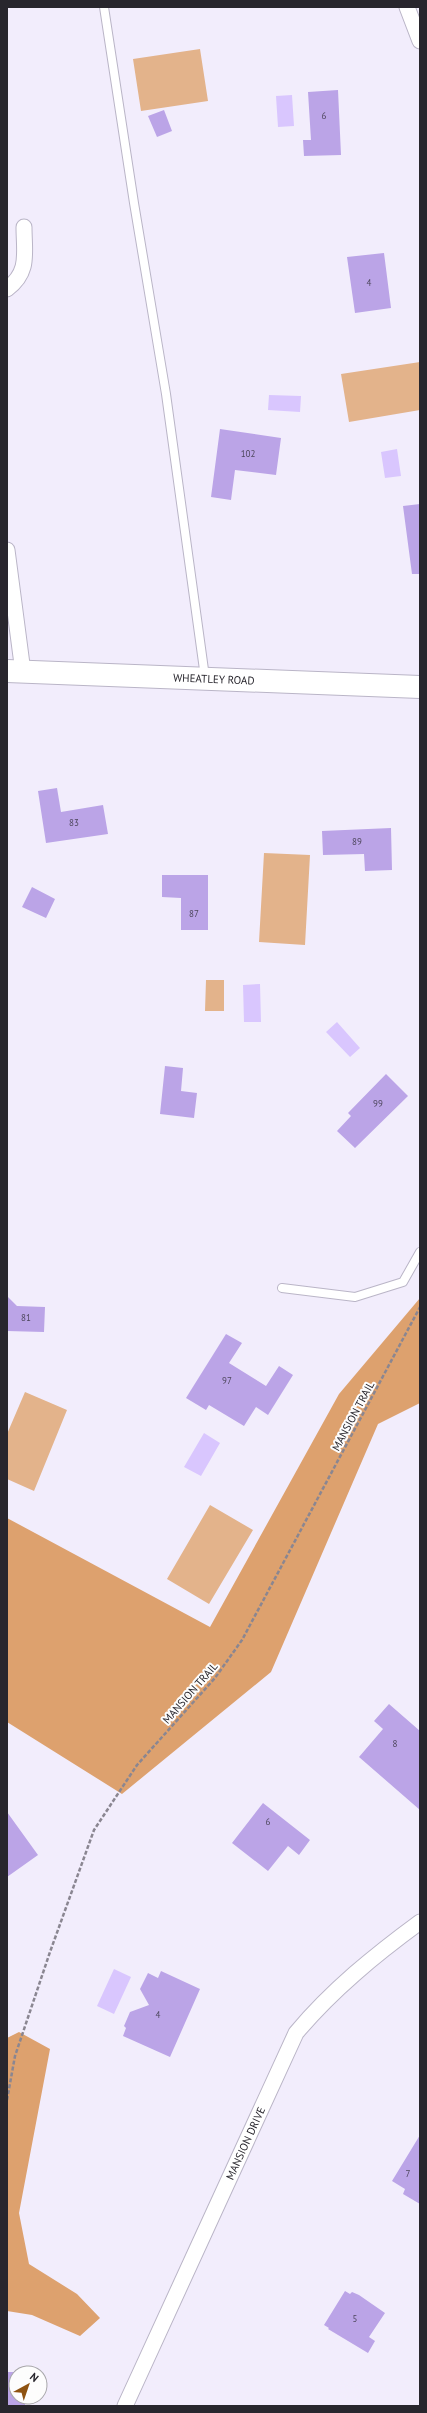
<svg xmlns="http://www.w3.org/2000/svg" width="427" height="2413" font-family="'PT Sans',sans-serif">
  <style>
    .green { fill: #e3b38b }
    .forest { fill: #dda16e }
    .water { fill: #d9c6fe }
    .building { fill: #bba4e7 }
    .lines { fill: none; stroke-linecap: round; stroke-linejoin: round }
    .lane-casing { stroke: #bab5c7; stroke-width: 10 }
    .street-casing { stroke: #bab5c7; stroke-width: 17 }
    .secondary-casing { stroke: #bab5c7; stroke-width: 24 }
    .path { stroke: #8a8691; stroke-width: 2.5; stroke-dasharray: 4 2; stroke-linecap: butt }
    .lane { stroke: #fff; stroke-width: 8 }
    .street { stroke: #fff; stroke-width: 15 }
    .secondary { stroke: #fff; stroke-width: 22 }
    .labels { text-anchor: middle; stroke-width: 4; stroke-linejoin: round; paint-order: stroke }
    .number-label { font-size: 9px; fill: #4d465c }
    .street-label { font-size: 11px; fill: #28262d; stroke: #fdfdfd }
  </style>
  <rect width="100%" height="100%" fill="#f2edfc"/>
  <path class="green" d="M200,49L208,101L141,111L133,59Z
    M420,362V410L349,422L341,374Z
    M264,853L310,855L305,945L259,942Z
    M206,980H224V1011H205Z
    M25,1392L67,1410L34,1491L7,1479V1434Z
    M210,1505L253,1530L209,1604L167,1579Z"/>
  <path class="forest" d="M420,1298V1403L378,1424L271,1672L122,1794L7,1722V1518L210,1627L339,1394Z
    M19,2032L50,2049L19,2213L29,2264L77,2294L100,2318L80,2336L32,2315L7,2311V2038Z"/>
  <path class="water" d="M292,95L294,126L278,127L276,96Z
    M269,395L301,396L300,412L268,410Z
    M397,449L401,476L385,478L381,452Z
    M260,984L261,1022H244L243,985Z
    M337,1022L360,1048L350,1057L326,1032Z
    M204,1433L220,1443L201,1476L184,1467Z
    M114,1969L131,1977L114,2014L97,2006Z"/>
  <path class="building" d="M338,90L341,155L304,156L303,140H311L308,92Z
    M164,110L172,131L157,137L148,116Z
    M384,253L391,308L355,313L347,257Z
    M220,429L281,438L276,475L235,470L231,500L211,497Z
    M420,504V574H412L403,506Z
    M57,788L61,812L103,805L108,834L46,843L38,791Z
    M391,828L392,870L365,871L364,854L323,855L322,831Z
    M162,875H208V930H181V898L162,897Z
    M32,887L55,899L46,918L22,907Z
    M165,1066L183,1068L181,1091L197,1093L194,1118L160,1114Z
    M386,1074L408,1096L355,1148L337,1131L351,1116L348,1113Z
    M7,1296L17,1306L45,1307L44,1332L7,1331Z
    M226,1334L242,1343L229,1363L266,1386L279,1366L293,1375L268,1415L256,1407L244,1426L209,1405L206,1410L186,1398Z
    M389,1704L420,1731V1810L359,1757L383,1729L374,1721Z
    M263,1803L310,1840L299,1855L288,1846L268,1871L232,1843Z
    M7,1812L38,1855L7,1877Z
    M161,1971L200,1989L170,2057L123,2036L126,2028L124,2026L130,2012L149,2005L140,1989L148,1973L158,1978Z
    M420,2135V2204L403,2194L405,2189L392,2181Z
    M345,2291L350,2294L352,2292L359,2295L385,2313L369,2337L375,2341L368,2353L328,2329L329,2328L324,2325Z
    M7,2372H25L16,2373V2397H25V2406H7Z"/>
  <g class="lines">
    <defs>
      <path id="lane" d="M104,7L134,203L166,394L205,677
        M282,1288L355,1297L403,1282L420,1252"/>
      <g id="street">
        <path d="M407,7L420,41"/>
        <path d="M7,289C30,272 24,253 24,227"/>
        <path d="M7,550L23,672"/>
        <path id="s1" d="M125,2406L296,2033C332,1990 375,1955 420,1922"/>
      </g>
      <g id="secondary">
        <path id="s2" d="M7,671L420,687"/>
      </g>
    </defs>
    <use href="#lane" class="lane-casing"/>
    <use href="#street" class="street-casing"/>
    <use href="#secondary" class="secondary-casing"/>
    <path class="path" d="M7,2100L15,2056L50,1952L94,1830L137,1765L215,1678L242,1640L420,1307"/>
    <use href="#lane" class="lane"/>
    <use href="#street" class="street"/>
    <use href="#secondary" class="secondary"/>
  </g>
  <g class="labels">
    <g class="number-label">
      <text x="324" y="119">6</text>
      <text x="369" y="286">4</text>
      <text x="248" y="457">102</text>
      <text x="74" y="826">83</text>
      <text x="357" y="845">89</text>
      <text x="194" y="917">87</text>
      <text x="378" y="1107">99</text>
      <text x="26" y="1321">81</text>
      <text x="227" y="1384">97</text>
      <text x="395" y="1747">8</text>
      <text x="268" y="1825">6</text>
      <text x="158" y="2018">4</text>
      <text x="408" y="2177">7</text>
      <text x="355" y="2322">5</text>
    </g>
    <g class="street-label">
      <text dy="4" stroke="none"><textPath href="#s2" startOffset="207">WHEATLEY ROAD</textPath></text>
      <text transform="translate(353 1416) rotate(-62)" y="4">MANSION TRAIL</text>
      <text transform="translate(190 1693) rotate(-49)" y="4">MANSION TRAIL</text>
      <text dy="4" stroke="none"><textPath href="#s1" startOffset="289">MANSION DRIVE</textPath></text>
    </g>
  </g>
  <rect width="427" height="2413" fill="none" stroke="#28262d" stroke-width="16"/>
  <g transform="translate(28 2385) rotate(40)"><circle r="19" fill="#fdfdfd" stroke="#a8a7aa"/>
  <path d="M0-3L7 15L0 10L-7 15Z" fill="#8e5311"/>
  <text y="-6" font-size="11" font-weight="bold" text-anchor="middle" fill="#28262d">N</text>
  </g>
</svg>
